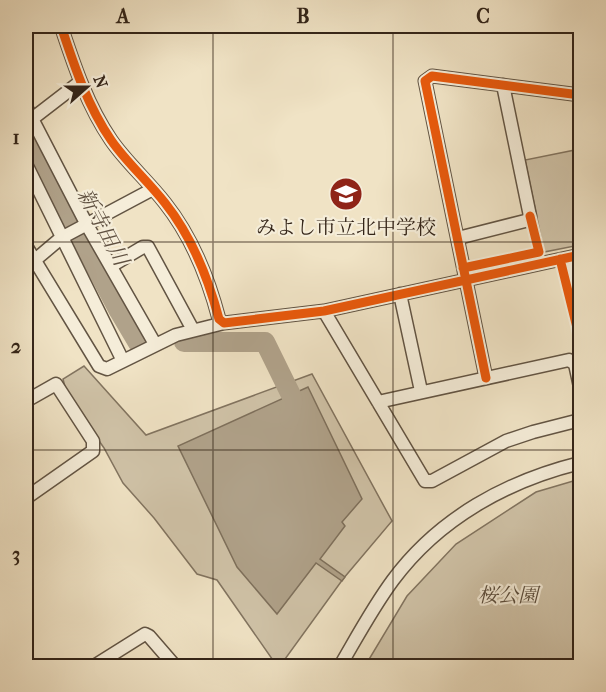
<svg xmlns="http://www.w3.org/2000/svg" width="606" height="692" font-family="'IM FELL French Canon','Noto Serif JP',serif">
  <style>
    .green { fill: #d0c3a8; stroke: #827460; stroke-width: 1.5 }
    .water { fill: #b0a28a; stroke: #7e705c; stroke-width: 1.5 }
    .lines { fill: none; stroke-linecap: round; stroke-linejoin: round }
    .river { stroke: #b0a28a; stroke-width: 20 }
    .minor-casing { stroke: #625443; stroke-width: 15 }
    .minor { stroke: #f5edd9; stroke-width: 12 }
    .cycleway-casing { stroke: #f5edd9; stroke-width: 13 }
    .cycleway { stroke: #e8590c; stroke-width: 9 }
    .grid { fill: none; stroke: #332418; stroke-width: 1.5; stroke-opacity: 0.55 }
    .labels { text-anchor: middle; stroke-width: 4.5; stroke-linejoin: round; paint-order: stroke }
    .poi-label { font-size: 20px; fill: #332418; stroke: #f5edd9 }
    .park-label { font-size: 20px; font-style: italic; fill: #5a4c3c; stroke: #f5edd9 }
    .water-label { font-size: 21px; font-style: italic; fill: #5f5040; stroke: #f5edd9 }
    .neatline { fill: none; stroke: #332418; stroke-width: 2 }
    .grid-label { font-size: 20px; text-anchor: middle; font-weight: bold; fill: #332418 }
  </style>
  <rect width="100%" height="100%" fill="#f0e3c5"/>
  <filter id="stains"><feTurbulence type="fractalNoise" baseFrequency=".00333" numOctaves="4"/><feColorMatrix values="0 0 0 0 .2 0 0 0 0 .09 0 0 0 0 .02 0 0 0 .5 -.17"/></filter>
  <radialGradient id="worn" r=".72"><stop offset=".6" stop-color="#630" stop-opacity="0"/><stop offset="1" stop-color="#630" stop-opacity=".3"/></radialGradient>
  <path class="green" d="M580,149V245L544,252L525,160Z
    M84,366L146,435L312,374L392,521L343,579L280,666H277L217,580L197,574L154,518L123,483L104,448L67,395L63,379Z
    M580,479V666H365L407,596L456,544L536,492Z"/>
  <path class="water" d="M308,387L362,499L342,522L345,526L320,559L345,577L342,581L316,563L277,614L237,567L178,446Z"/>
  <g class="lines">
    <path class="river" d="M26,134L119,311L138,343
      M184,342H265L293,399L289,419"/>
    <defs>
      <path id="minor" d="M61,26C74,65 87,105 111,140C126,162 148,181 165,203C192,237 208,277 219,319L224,323L324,311L580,255
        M26,107L87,225L155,344
        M32,119L80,82
        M26,164L123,361
        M458,238L529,220L530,216L503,85
        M26,246L99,366L107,369L176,335L224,323
        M571,257L580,294
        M35,260L61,238L153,189
        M111,266L143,247H148L193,330
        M400,294L421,391
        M324,311L425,481H432L506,441L533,432L580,420
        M486,378L425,81L432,76L580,95
        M26,401L56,384L93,441V451L26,498
        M378,402L569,360L575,364L580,387
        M94,666L145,634L149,636L175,666
        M340,666C357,637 373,607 393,580C439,518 507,481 580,463"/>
    </defs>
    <use href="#minor" class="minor-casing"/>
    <use href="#minor" class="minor"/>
    <defs>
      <path id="cycleway" d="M61,26C74,65 87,105 111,140C126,162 148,181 165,203C192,237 208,277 219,319L224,323L324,311L580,255
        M560,259L580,340
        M463,268L539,252L530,216
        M486,378L425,81L432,76L580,95"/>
    </defs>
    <use href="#cycleway" class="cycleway-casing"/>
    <use href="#cycleway" class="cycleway"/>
  </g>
  <path class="grid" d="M213,26V666M393,26V666M26,242H580M26,450H580"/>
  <defs>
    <symbol id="school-disc" viewBox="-11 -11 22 22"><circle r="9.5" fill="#8f2418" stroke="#f5edd9"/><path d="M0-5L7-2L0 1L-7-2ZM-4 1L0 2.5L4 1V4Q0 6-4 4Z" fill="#fff"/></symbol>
  </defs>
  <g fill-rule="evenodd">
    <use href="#school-disc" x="327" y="175" width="38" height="38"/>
  </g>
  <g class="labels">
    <g class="poi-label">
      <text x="346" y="234">みよし市立北中学校</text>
    </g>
    <g class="park-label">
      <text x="508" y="602">桜公園</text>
    </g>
    <g class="water-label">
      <text transform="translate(103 227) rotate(62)" y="7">新寺田川</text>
    </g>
  </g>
  <rect width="606" height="692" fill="none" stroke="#f0e3c5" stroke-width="66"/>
  <g transform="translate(87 87) rotate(69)" stroke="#f5edd9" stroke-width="4.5" paint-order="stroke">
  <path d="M0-4.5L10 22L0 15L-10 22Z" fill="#332418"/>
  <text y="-9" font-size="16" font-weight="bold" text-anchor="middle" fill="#332418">N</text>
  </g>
  <rect x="33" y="33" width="540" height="626" class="neatline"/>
  <g class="grid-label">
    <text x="123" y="23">A</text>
    <text x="303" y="23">B</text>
    <text x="483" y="23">C</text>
    <text x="16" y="144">1</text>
    <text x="16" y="353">2</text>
    <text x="16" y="561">3</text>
  </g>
  <rect width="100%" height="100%" filter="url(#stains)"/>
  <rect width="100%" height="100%" fill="url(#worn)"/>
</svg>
